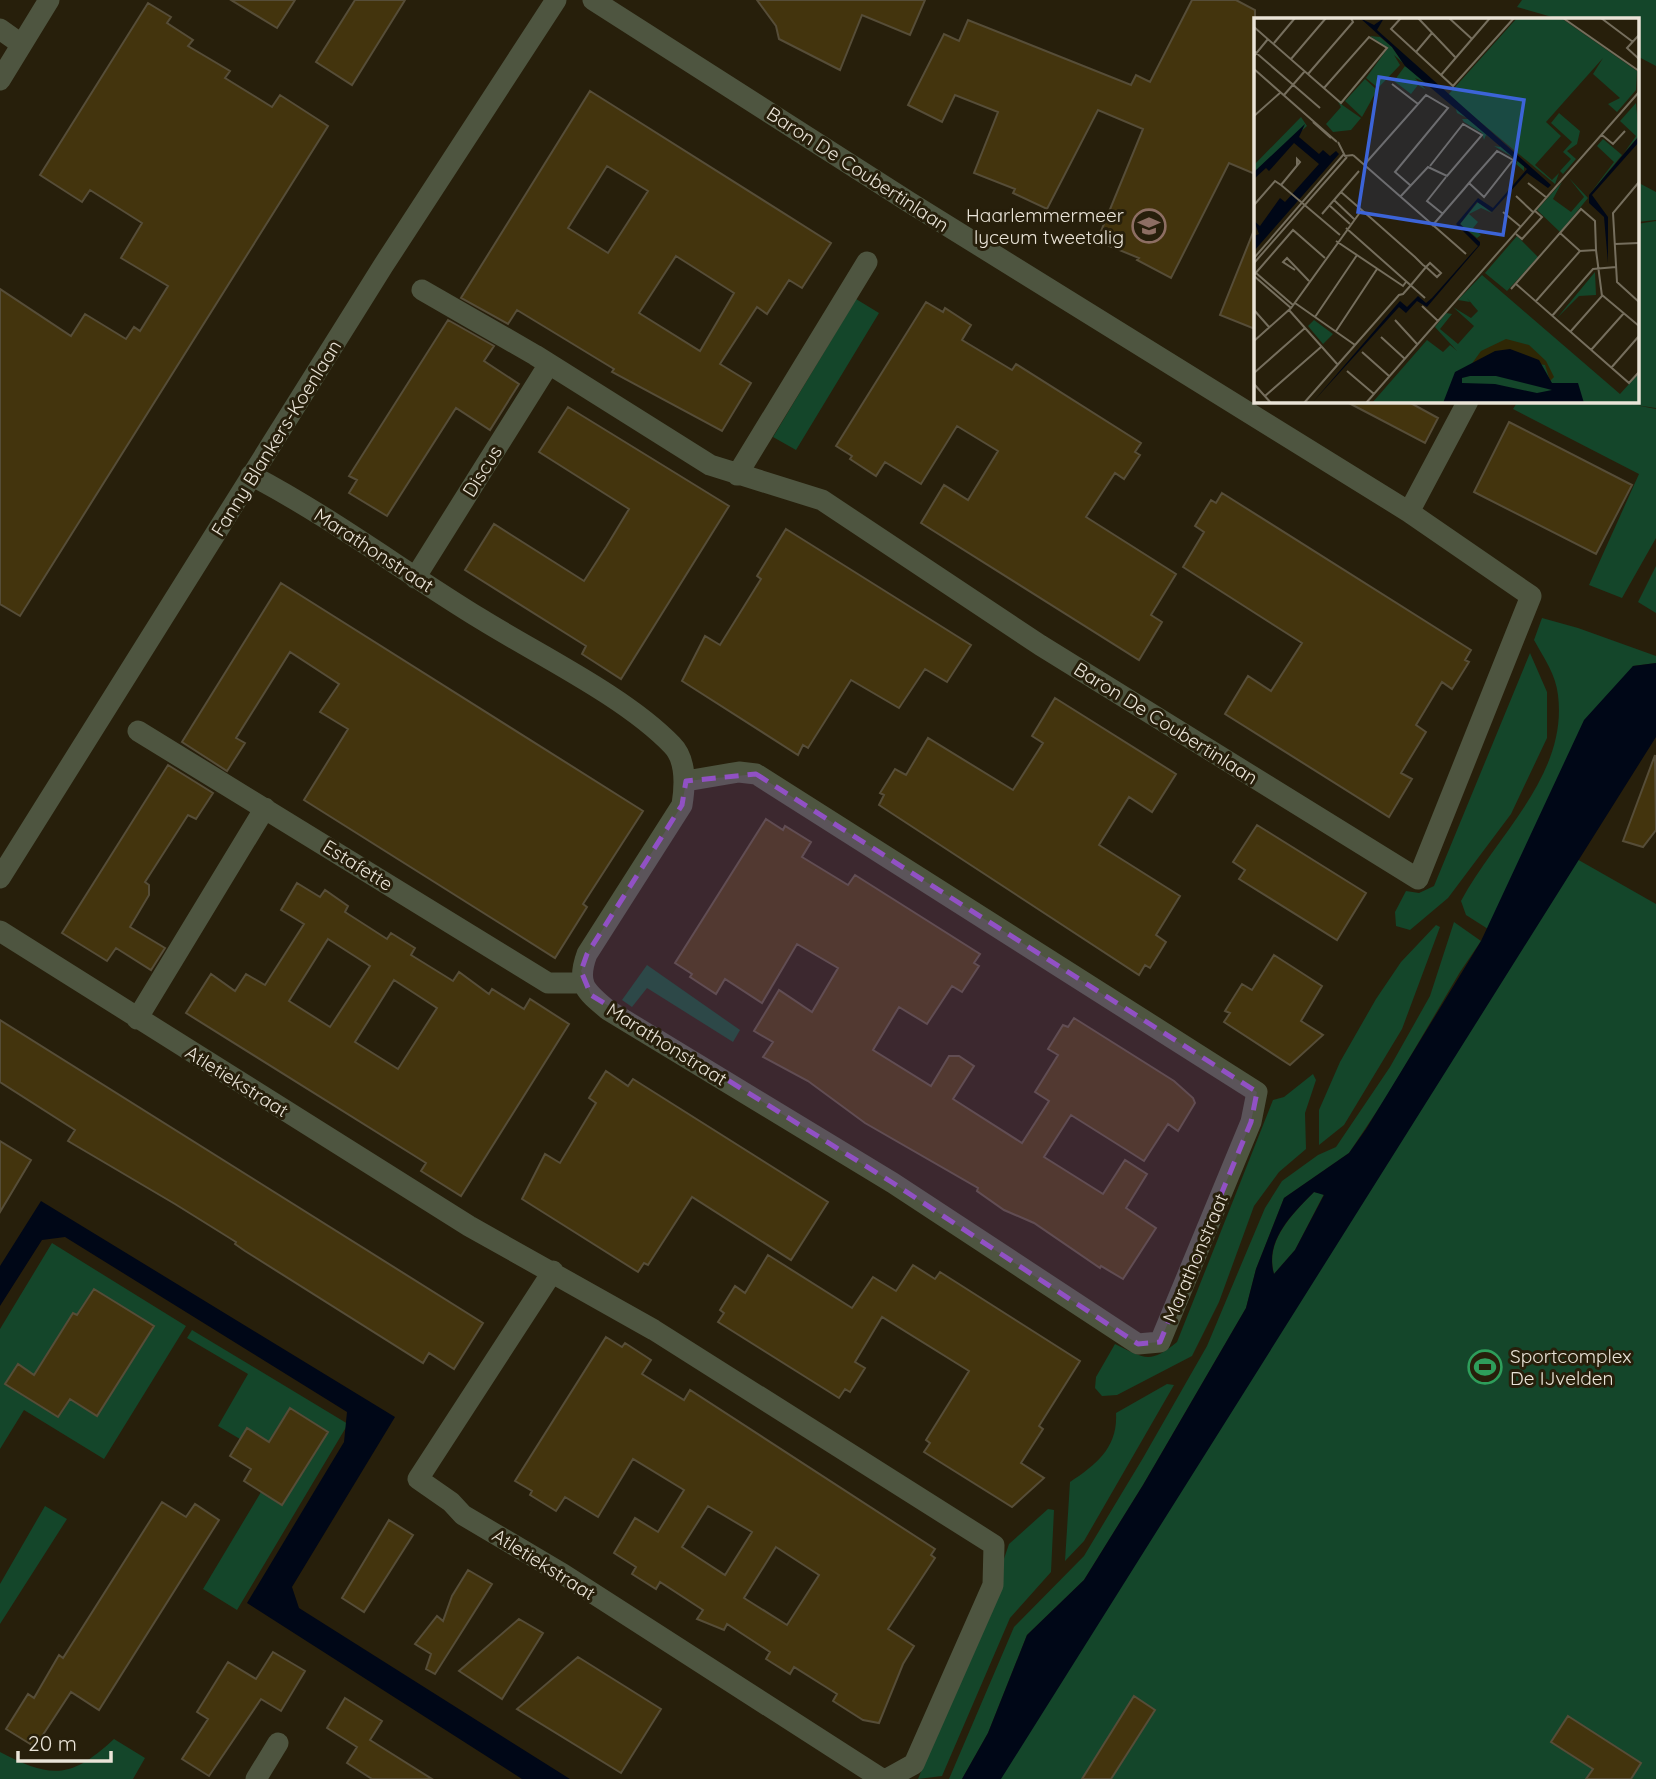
<svg xmlns="http://www.w3.org/2000/svg" width="1656" height="1779" font-family="Quicksand,sans-serif">
  <style>
    .green { fill: #14462a }
    .water { fill: #000717; fill-rule: evenodd }
    .building { fill: #43340d; stroke: #564d38; stroke-width: 2; fill-rule: evenodd }
    .lines { fill: none; stroke-linecap: round; stroke-linejoin: round }
    .street { stroke: #4e5540; stroke-width: 21 }
    .marked { fill: #9151c4; fill-opacity: 0.2; stroke: #9151c4; stroke-width: 5; stroke-dasharray: 14 9; stroke-linejoin: round }
    .labels { text-anchor: middle; stroke-width: 6; stroke-linejoin: round; paint-order: stroke }
    .street-label { font-size: 19px; fill: #eae4d8; stroke: #271f0b }
    .poi-label { font-size: 19px; fill: #eae4d8; stroke: #271f0b; text-anchor: end }
    .inset-road { fill: none; stroke: #756e5d; stroke-width: 2 }
    .view { fill: #3c64d8; fill-opacity: 0.15; stroke: #3c64d8; stroke-width: 3.5 }
    .inset-edge { fill: none; stroke: #eae4d8; stroke-width: 3.5 }
  </style>
  <rect width="100%" height="100%" fill="#271f0b"/>
  <path class="green" d="M1522,0H1656V66L1637,56V19H1559L1517,7Z
    M1637,182L1656,192V220L1637,222Z
    M1656,221V408L1635,405L1656,409V538L1622,598L1589,585L1639,474L1513,409L1518,401H1628L1633,405L1630,401H1637V224Z
    M856,299L879,313L796,450L773,437Z
    M1656,566V613L1638,602Z
    M1542,618L1578,628L1656,656V663L1633,666L1488,929L1466,915L1461,901C1496,835 1568,776 1558,695C1556,675 1544,658 1534,640Z
    M1530,653L1547,692V738L1511,814L1448,898L1410,930L1396,926L1395,912L1406,891L1419,893L1434,886Z
    M1568,854L1656,904V1779H990Z
    M1454,922L1481,941L1460,972L1387,1096L1349,1153L1284,1198L1256,1269L1246,1308L1143,1485L1084,1580L1027,1635L988,1733L962,1779H949L1014,1627L1084,1556L1143,1458L1207,1346L1265,1208L1282,1181L1318,1155L1336,1147L1390,1067L1430,996Z
    M1436,925L1440,927L1402,1029L1344,1125L1319,1145V1110L1340,1062L1376,999L1401,962Z
    M647,965L740,1030L733,1042L647,988L632,1007L622,1000Z
    M1313,1074L1316,1080L1305,1113L1306,1149L1279,1172L1254,1206L1219,1302L1192,1356L1117,1395L1102,1396L1095,1388L1096,1377L1115,1344C1145,1359 1150,1364 1177,1342L1273,1100L1284,1097Z
    M1314,1192L1324,1194L1295,1250L1274,1274C1265,1241 1292,1214 1314,1192Z
    M52,1243L186,1326L104,1459L24,1410L0,1449V1329Z
    M192,1330L348,1424L237,1610L203,1589L279,1462L218,1426L248,1374L187,1338Z
    M1167,1384L1174,1385L1084,1541L1065,1561L1070,1482C1097,1464 1118,1447 1116,1413Z
    M45,1506L67,1519L0,1624V1584Z
    M1048,1509L1054,1510L1051,1572L1010,1618L942,1776L918,1779L990,1600L1009,1544Z
    M114,1739L145,1758L133,1779H0V1752C51,1779 71,1779 114,1739Z"/>
  <path class="water" d="M1656,663V737L1001,1779H962L988,1733L1027,1635L1084,1580L1143,1485L1246,1308L1256,1269L1284,1198L1349,1153L1366,1129L1481,941L1584,720L1633,666ZM1314,1192L1324,1195L1295,1250L1274,1274C1264,1241 1293,1213 1314,1192Z
    M41,1201L395,1417L292,1587L299,1608L570,1779H522L247,1603L344,1442L347,1412L65,1237L42,1240L0,1306V1266Z"/>
  <path class="building" d="M231,0H295L277,28Z
    M355,0H405L352,85L316,62Z
    M757,0H925L910,35L862,15L840,70L779,39L776,26Z
    M1192,0H1236L1255,10V174L1229,163L1171,278L1137,260L1139,258L1097,241L1143,129L1098,110L1047,209L1013,193L1015,189L974,173L998,112L955,95L942,122L908,105L944,34L959,41L968,20L1131,85L1136,75L1150,82Z
    M148,3L171,17L167,23L193,40L188,46L230,71L225,78L272,107L280,95L328,126L20,616L0,604V289L71,336L85,314L126,339L134,327L140,331L168,286L121,258L142,223L90,190L82,202L40,175Z
    M590,91L831,243L802,288L789,280L767,314L757,307L720,364L751,383L722,431L612,372L614,369L517,310L508,324L461,298ZM607,166L648,191L608,253L568,228ZM676,256L734,293L700,351L639,313Z
    M1254,230H1255V329L1220,315Z
    M926,302L943,312L945,308L971,325L962,340L1012,370L1016,364L1141,443L1135,452L1140,455L1124,479L1115,473L1086,517L1176,574L1151,615L1162,622L1139,660L921,523L944,485L968,500L998,451L957,426L921,484L885,462L876,476L850,459L852,456L836,446Z
    M448,320L494,346L484,361L519,384L490,430L456,408L387,516L349,493L357,480L349,476Z
    M1345,401H1407L1438,418L1425,443Z
    M568,407L729,506L621,679L582,654L586,646L465,570L494,524L584,581L606,547L629,509L539,452Z
    M1509,422L1632,485L1596,554L1474,492Z
    M1222,493L1471,650L1465,660L1469,662L1452,689L1442,682L1416,725L1426,732L1401,773L1412,779L1389,817L1225,714L1248,676L1271,691L1302,643L1183,567L1204,532L1195,526L1211,500L1216,503Z
    M786,529L971,645L947,682L925,669L899,708L851,680L808,748L803,745L798,755L682,681L705,636L720,645L761,579L757,576Z
    M281,583L643,811L583,904L587,907L555,958L304,800L348,729L320,712L339,684L290,652L236,738L245,743L227,771L182,742Z
    M1055,698L1176,774L1152,812L1129,797L1099,845L1180,896L1156,935L1166,942L1150,968L1145,965L1139,975L879,805L884,795L880,793L895,769L906,775L928,738L1013,790L1043,743L1032,736Z
    M1655,755L1656,830L1643,847L1623,841Z
    M168,765L213,793L196,819L188,815L145,882L149,885V895L130,927L165,948L151,970L116,948L107,961L62,933Z
    M766,819L783,830L785,826L811,842L802,857L848,885L855,875L980,954L974,963L979,966L962,992L952,986L927,1024L899,1007L873,1050L931,1086L949,1056H959L974,1066L953,1099L1022,1143L1049,1101L1035,1092L1058,1055L1048,1049L1063,1025L1068,1027L1074,1018L1174,1081L1193,1098L1195,1103L1178,1131L1168,1124L1144,1161L1071,1115L1044,1157L1103,1194L1125,1160L1147,1174L1126,1208L1156,1228L1123,1279L1101,1266L1100,1268L1034,1223L1004,1210L977,1191L978,1188L865,1123L808,1081L763,1057L773,1042L754,1031L779,990L812,1012L838,968L797,944L762,1003L725,979L716,994L690,977L692,974L675,963Z
    M1257,825L1366,893L1337,940L1239,879L1245,870L1233,862Z
    M297,883L320,897L325,890L348,906L345,912L387,939L391,933L415,948L411,955L453,981L459,972L489,994L492,989L524,1009L530,999L569,1024L461,1196L421,1171L426,1163L186,1013L211,974L235,991L246,974L265,985L304,924L281,910ZM328,939L370,966L330,1027L289,1001ZM394,980L437,1008L398,1069L355,1042Z
    M1274,955L1322,986L1301,1021L1323,1035L1290,1065L1224,1022L1230,1013L1225,1011L1242,984L1252,990Z
    M0,1020L483,1323L454,1369L429,1353L423,1363L245,1251L235,1244L236,1242L175,1204L68,1141L75,1130L0,1082Z
    M606,1071L628,1086L633,1079L828,1202L791,1260L692,1197L648,1265L644,1263L638,1272L522,1199L545,1154L560,1163L596,1103L589,1098Z
    M0,1141L31,1160L0,1212Z
    M768,1255L852,1308L873,1277L896,1291L913,1265L935,1279L940,1272L1080,1361L1039,1426L1043,1429L1021,1463L1044,1478L1012,1507L924,1452L930,1443L926,1440L969,1371L882,1317L855,1362L865,1368L850,1392L845,1389L839,1398L718,1322L724,1313L720,1310L735,1286L745,1293Z
    M94,1289L154,1326L97,1416L70,1399L58,1417L5,1384L18,1364L34,1375L73,1313L77,1315Z
    M606,1337L622,1347L625,1343L651,1360L642,1374L684,1400L690,1390L935,1549L931,1555L935,1558L888,1629L914,1646L903,1664L879,1723L863,1720L833,1701L837,1694L794,1667L790,1674L766,1659L770,1652L727,1624L724,1630L697,1619L703,1610L660,1582L656,1589L632,1574L636,1567L614,1553L635,1518L658,1532L684,1490L633,1459L598,1517L565,1497L556,1511L530,1495L532,1491L515,1481ZM708,1506L752,1532L725,1575L682,1547ZM776,1547L819,1575L787,1625L744,1598Z
    M290,1408L328,1432L282,1505L244,1481L251,1469L230,1456L247,1428L269,1442Z
    M162,1502L186,1517L195,1504L219,1520L99,1710L71,1692L35,1747L6,1729L28,1694L34,1698L59,1655L63,1658Z
    M389,1520L413,1535L364,1612L342,1598Z
    M468,1570L492,1584L435,1674L426,1669L431,1654L415,1644L437,1616L443,1621L452,1596Z
    M519,1619L543,1633L502,1699L459,1671Z
    M273,1652L305,1671L281,1711L261,1699L209,1776L182,1759L208,1719L197,1712L228,1662L256,1679Z
    M578,1657L661,1709L621,1773L517,1709Z
    M1134,1696L1155,1710L1111,1779H1082Z
    M345,1698L382,1721L370,1740L432,1779H372L347,1763L357,1747L327,1728Z
    M1568,1716L1641,1763L1631,1779H1586L1593,1769L1551,1742Z"/>
  <g class="lines">
    <path class="street" d="M0,29L21,44
      M0,80L49,0
      M422,290L535,355L710,465L822,500L1040,645L1418,879L1531,596L1409,512L909,202L593,0
      M251,475C331,517 404,572 481,619C539,655 626,697 672,745C687,760 685,786 682,805L587,954C576,984 585,991 608,1010L893,1183L1138,1344L1160,1342L1251,1122L1257,1092L756,774L739,772L686,781
      M737,475L867,262
      M1409,512L1468,401
      M415,578L549,364
      M138,731L548,983H583
      M0,878L383,266L556,0
      M0,931L469,1226L654,1330L994,1545L993,1585L914,1764L887,1779
      M137,1019L265,808
      M553,1271L418,1479L451,1502L463,1515L563,1574L882,1779
      M256,1779L278,1743"/>
  </g>
  <path class="marked" d="M756,774L1257,1092L1251,1122L1160,1342L1138,1344L893,1183L591,995L581,971L587,954L682,805L686,781Z"/>
  <defs>
    <symbol id="university-ring" viewBox="-11 -11 22 22"><circle r="9.5" fill="#271f0b" stroke="#8d6e63" stroke-width="1.5"/><path d="M0-5L7-2L0 1L-7-2ZM-4 1L0 2.5L4 1V4Q0 6-4 4Z" fill="#8d6e63"/></symbol>
    <symbol id="stadium-ring" viewBox="-11 -11 22 22"><circle r="9.5" fill="#271f0b" stroke="#2e9e5b" stroke-width="1.5"/><path d="M0-5a6.5 5 0 1 0 0 10a6.5 5 0 1 0 0-10ZM-3.5-1.8h7v3.6h-7Z" fill="#2e9e5b"/></symbol>
  </defs>
  <g fill-rule="evenodd">
    <use href="#university-ring" x="1130" y="207" width="38" height="38"/>
    <use href="#stadium-ring" x="1466" y="1348" width="38" height="38"/>
  </g>
  <g class="labels">
    <g class="street-label">
      <text transform="translate(858 169) rotate(33)" y="7">Baron De Coubertinlaan</text>
      <text transform="translate(276 438) rotate(-58)" y="7">Fanny Blankers-Koenlaan</text>
      <text transform="translate(482 471) rotate(-58)" y="7">Discus</text>
      <text transform="translate(374 550) rotate(33)" y="7">Marathonstraat</text>
      <text transform="translate(1166 723) rotate(32)" y="7">Baron De Coubertinlaan</text>
      <text transform="translate(358 865) rotate(32)" y="7">Estafette</text>
      <text transform="translate(667 1044) rotate(32)" y="7">Marathonstraat</text>
      <text transform="translate(237 1081) rotate(32)" y="7">Atletiekstraat</text>
      <text transform="translate(1195 1258) rotate(-67)" y="7">Marathonstraat</text>
      <text transform="translate(544 1564) rotate(32)" y="7">Atletiekstraat</text>
    </g>
    <g class="poi-label">
      <text x="1124" y="222">Haarlemmermeer<tspan x="1124" dy="22">lyceum tweetalig</tspan></text>
      <text x="1510" y="1363" text-anchor="start">Sportcomplex<tspan x="1510" dy="22">De IJvelden</tspan></text>
    </g>
  </g>
  <g transform="translate(1254 18)">
    <rect width="385" height="385" fill="#271f0b"/>
    <path d="M103,0L138,29L149,45L140,37L146,47L124,70L112,60L134,30L116,18L126,19ZM263,0H307L383,53L382,72L363,94L354,86L366,80L339,56L349,40L292,104L307,118L281,147L298,162L305,155L301,166L194,77ZM151,48L177,65L174,68L168,63L161,60L172,72L164,67L157,76L140,63ZM111,61L123,72L108,99L91,83ZM84,84L107,100L97,112L79,114L72,106L87,89ZM200,85L270,146V153L262,146L264,142L240,128L246,129V127L232,117L230,122L228,115L210,104L208,101H215L203,95ZM382,85L385,118L370,135L382,118L366,103ZM305,95L326,113L323,126L313,133L322,141L309,156L306,153L317,141L309,134L318,124L297,105ZM47,99L53,108L0,154V147ZM349,121L368,137L335,177L360,144L343,128ZM315,160L334,180L306,214L283,192L308,164L299,181L317,194L330,179ZM224,184L238,195L227,190L215,196L224,204L219,210L227,217L223,220L206,206ZM263,218L284,239L253,273L231,255ZM341,254L342,277L325,278L303,300ZM228,257L366,376L385,355V385H118L173,322L189,334L196,327L203,333L181,309L192,295L198,296L186,311L204,326L220,308L199,289L217,300L224,293L213,280L216,284L204,282ZM60,302L79,316L69,326L54,308Z" fill="#14462a"/>
    <path d="M252,321L275,327L292,343L300,359L296,363L291,347L232,338L214,351L227,333Z" fill="#2f2705"/>
    <path d="M106,0L120,7L130,0L123,12L297,167L294,170L273,155L238,194L223,184L206,206L226,224V227L173,289L163,283L152,295L145,289L58,385L146,283L153,289L164,278L172,285L178,280L224,228L202,206L224,180L239,190L273,151L151,48L138,29ZM51,106L45,119L65,136L69,132L76,138L82,133L85,136L0,233V218L5,216L0,203L6,208L26,180L31,184L65,146L40,125L15,153L12,150L0,161V154ZM385,118V124L338,177L354,199V245L350,199L335,185V177ZM256,331L285,342L298,365H324L330,385H189L201,354L241,333ZM216,358H242L298,372L283,375L241,366L208,365V360Z" fill="#000717" fill-rule="evenodd"/>
    <path class="inset-road" d="M147,0L137,11L199,68L260,0M164,0L201,39M195,0L218,21M309,0L385,53M347,0L379,24M0,9L87,85L133,30L115,19L70,70M385,17L373,30L385,41M20,25L41,0M0,33L66,90M162,34L178,15M0,38L14,21M37,41L72,0M0,51L83,124M54,56L99,4L97,0M187,57L236,0M138,66L164,86M30,77L51,53M0,98L27,74M59,104L77,120M348,117L359,126L371,113M84,124L91,138L99,137M99,137L212,236M43,147V141L46,144L27,167L86,217M110,147L172,77L194,90L141,154L156,167M385,164L359,195L363,264L385,284M274,165L293,180M262,178L280,195M146,179L174,149L193,158L228,117L209,106L176,148M80,182L100,201M0,187L21,163L27,167M75,187L96,206M249,194L267,209M68,196L105,153M189,196L173,183L192,159M178,208L210,171L215,165L221,158L243,133L259,142L230,179L215,165M92,210L171,280M262,216L268,221L288,199L281,193M82,223L149,268L152,264M361,226L385,225M326,233L306,215L327,191L341,203L342,232M0,240L90,136M0,245L93,139M41,252L29,244L33,240L55,263M2,255L39,287M0,257L39,212L71,240M0,258L37,290M262,266L375,365L385,354M257,271L306,215M348,277L385,308M282,283L326,233L342,232L348,278L317,313M41,285L101,327M168,288L184,303M0,292L15,309M35,292L84,347M298,298L339,251L362,249M61,299L103,237M141,302L163,326M82,313L123,251M127,319L151,341M0,323L37,290L107,193M337,332L370,295M108,334L135,358M357,350L385,318M93,353L120,376M0,355L51,310M0,366L17,385M11,378L67,329M50,385L145,277L149,276L157,267L172,249L176,245L187,255L183,259L172,249L169,247L161,239L118,201L87,174M112,385L385,74"/>
    <path class="view" d="M125,59L270,82L249,217L104,194Z"/>
    <rect width="385" height="385" class="inset-edge"/>
  </g>
  <path d="M18 1751v10h93v-10" fill="none" stroke="#eae4d8" stroke-width="3.5"/>
  <text x="28" y="1751" font-size="21" fill="#eae4d8" stroke="#271f0b" stroke-width="5" paint-order="stroke">20 m</text>
</svg>
